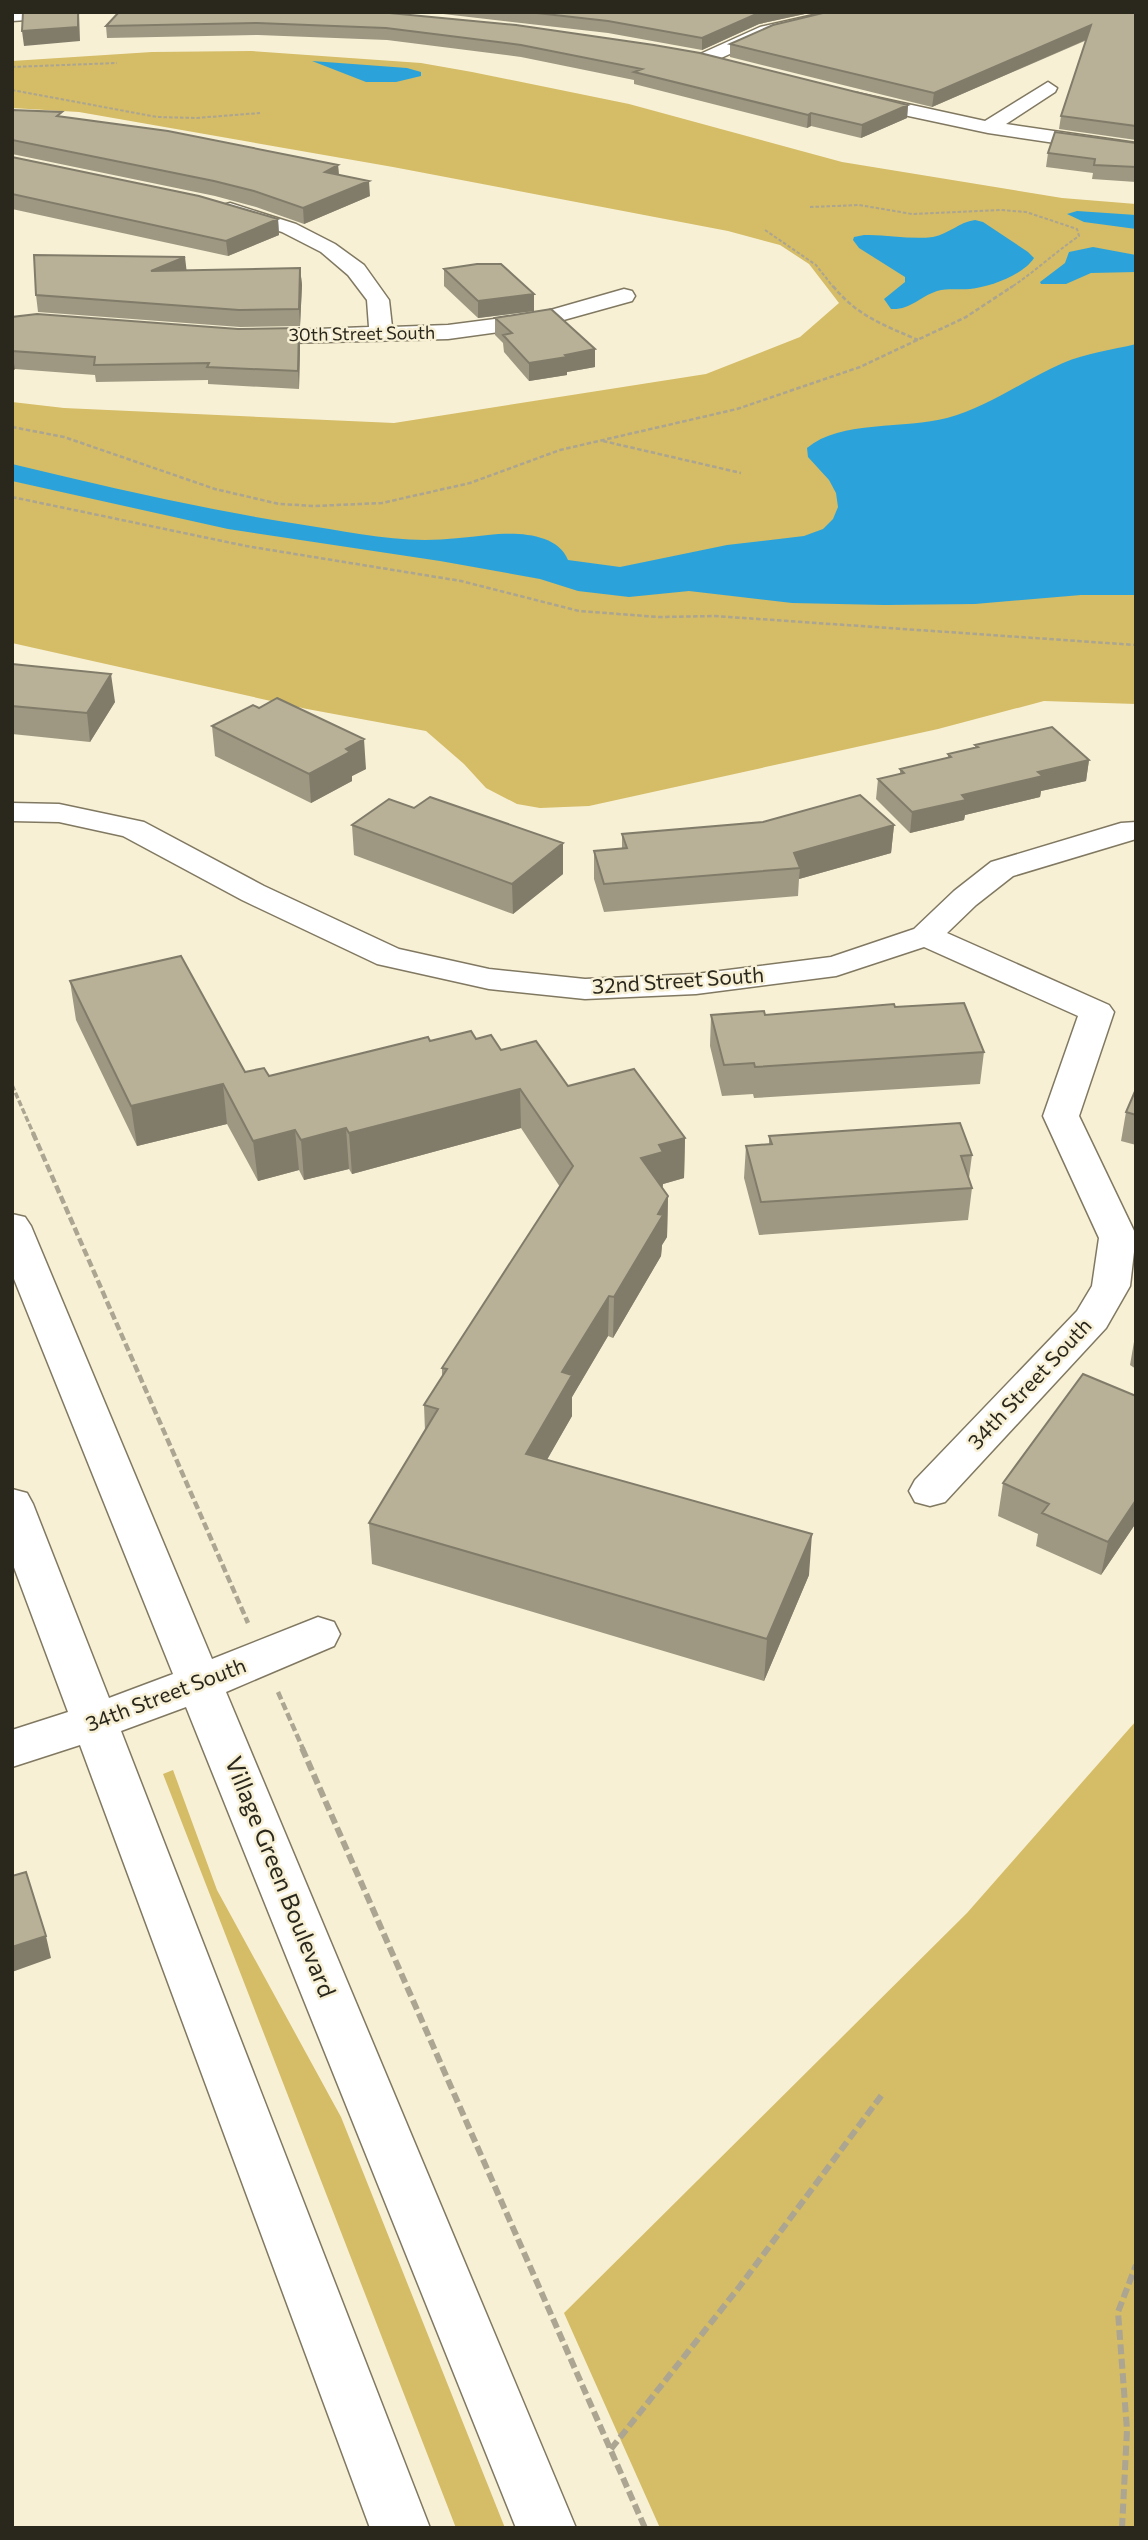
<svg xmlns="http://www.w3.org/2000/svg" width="1148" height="2540" font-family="Commissioner,sans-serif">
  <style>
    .green { fill: #d5bc66 }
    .water { fill: #2ba3da }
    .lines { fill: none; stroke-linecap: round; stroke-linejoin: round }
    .minor-casing { stroke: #807861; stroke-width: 3 }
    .path-far4 { stroke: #aba591; stroke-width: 2; stroke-dasharray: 3.5 2; stroke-linecap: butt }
    .path-far3 { stroke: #aba591; stroke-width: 2.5; stroke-dasharray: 4.5 2.5; stroke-linecap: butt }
    .path-far2 { stroke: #aba591; stroke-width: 3.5; stroke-dasharray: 6 2.5; stroke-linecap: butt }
    .path-far1 { stroke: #aba591; stroke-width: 4.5; stroke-dasharray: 8 3.5; stroke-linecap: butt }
    .path { stroke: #aba591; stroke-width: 6; stroke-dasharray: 10 4.5; stroke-linecap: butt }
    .minor { fill: #fff; fill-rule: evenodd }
    .wall { fill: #9e9882 }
    .shaded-wall { fill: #817c6a }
    .building { fill: #b8b197; stroke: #817c6a; stroke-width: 2 }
    .labels { text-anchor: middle; stroke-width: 5; stroke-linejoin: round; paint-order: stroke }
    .far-street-label { font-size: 18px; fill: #2a271d; stroke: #f7f0d5 }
    .street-label { font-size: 21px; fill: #2a271d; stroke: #f7f0d5 }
    .near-street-label { font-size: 24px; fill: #2a271d; stroke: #f7f0d5 }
  </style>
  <rect width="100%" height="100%" fill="#f7f0d5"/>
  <path class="green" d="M251,51L421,63L472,72L629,104L842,162L1062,198L1136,204V704L1044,701L938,729L589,806L540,808L517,804L486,788L464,764L426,731L307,709L12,643V402L64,408L394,423L706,374L800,337L839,303L809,264L780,245L728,231L393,167L79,112L12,108V61L152,52Z
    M1136,1721V2528H660L564,2313L967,1913Z
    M173,1770L217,1890L341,2117L505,2528H456L163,1774Z"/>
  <path class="water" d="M312,61L407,68L421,72V76L396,82H366Z
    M1077,211L1136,215V229L1084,222L1067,214Z
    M975,220L983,222L1028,252L1034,258C1023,275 990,287 970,289C959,290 948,288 937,291C919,297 911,310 891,309L884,299L905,282V277L859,248L853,240L854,237L864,235C886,234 910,240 933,237C949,234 959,222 975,220Z
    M1093,247L1136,255V272L1091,273L1066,284H1041L1040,282L1065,263L1069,252Z
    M1136,344V595H1081L975,604L885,605L792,603L689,591L629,597L578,591L540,579L440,561L228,529L12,481V464C107,487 202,509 298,524C339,530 383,540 425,540C446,540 467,537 488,535C514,532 557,532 568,560L620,567L727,545L804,536L823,529L833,519L838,507L836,493L829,480L808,457L807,448C840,420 906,429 947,418C988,407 1024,380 1063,363C1086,353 1112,350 1136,344Z"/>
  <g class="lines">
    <defs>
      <path id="minor" d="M12,12H80L72,17L12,21Z
        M827,12H859L857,16L772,35L710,63L704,64L695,59L698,55L760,27Z
        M1048,82L1057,88L1055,92L1006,124L1136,143V155L988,133L857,105L848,99L857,93L985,121Z
        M230,203L296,224L335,244L364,265L389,300L392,327L448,325L540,313L624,289L632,291L635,296L632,301L542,326L448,339L248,344L240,342L237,337L240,332L369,327L367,300L348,275L321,252L282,232L223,213L220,209L223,205Z
        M12,803L59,804L144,822L264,886L399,949L489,969L585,979L696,974L831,957L914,929L954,891L991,862L1121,823L1136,822V839L1013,876L976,905L947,933L1109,1005L1114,1012L1079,1116L1136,1235L1130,1286L1106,1328L945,1502L930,1506L915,1502L909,1491L915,1480L1077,1311L1092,1286L1099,1238L1043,1116L1078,1016L924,947L836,976L696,994L585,999L489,989L377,964L242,900L123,836L59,822L12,821Z
        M12,1214L25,1217L31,1226L212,1659L318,1617L334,1622L340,1634L334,1646L226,1692L576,2528H516L186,1707L121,1731L430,2528H370L80,1745L12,1767V1730L68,1712L12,1562V1489L27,1493L33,1504L109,1698L173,1674L12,1274Z"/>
    </defs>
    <use href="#minor" class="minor-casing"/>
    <path class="path-far4" d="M12,67L117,63
      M12,90L157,117L196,118L260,113
      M810,207L859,205L912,214L1001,210L1026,212L1077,229L1079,236C1054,253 1036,271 1010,288
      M765,230L816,265L834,288"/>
    <path class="path-far3" d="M833,286C857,316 884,325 918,340
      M12,427L64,437L215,489L279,504L315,506L382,503L470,483L560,450L737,409L860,367L966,317L1013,286
      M603,441L741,473
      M12,497L246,546L461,581L579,611L659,617L715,616L1136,645"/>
    <path class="path-far2" d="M12,1085L34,1135"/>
    <path class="path-far1" d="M33,1133L248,1623
      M278,1692L303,1749"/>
    <path class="path" d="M302,1748L645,2528
      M611,2449L740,2286L884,2092
      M1122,2528L1127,2430L1118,2312L1136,2265"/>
    <use href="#minor" class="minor"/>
  </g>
  <path class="wall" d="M379,12L908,105L907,118L861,138L811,126L807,128L634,84V80L521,57L387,40L258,35L107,38L106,26Z
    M426,12H814L759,24L702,50L608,33Z
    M1136,12V140L1059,129L1061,116L1087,40L932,107L730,57V44Z
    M12,110L63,117L338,165L339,174L370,196L304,224L256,207L215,196L12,154Z
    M1136,143V182L1092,179L1093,173L1046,167L1048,153Z
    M12,157L278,219L279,235L228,256L12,209Z
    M300,268L302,285L300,326L240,327L38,312L36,295L186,271Z
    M444,269L534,294V311L478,318L444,286Z
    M12,317L300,346L299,389L208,384V380L96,382L95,375L15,369L12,372Z
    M495,318L595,349V367L567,372V375L529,381L504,352L503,343L495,335Z
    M12,664L115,702L90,742L12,734Z
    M259,708L366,769L352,776V781L311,803L215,756L212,726Z
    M975,745L1089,760L1086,781L1041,791L1040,797L965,815L964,820L910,833L876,799L878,779L900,774V769L948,758V754L975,748Z
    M414,808L563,874L513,914L354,855L352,825Z
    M894,825L891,853L799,879L798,896L604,912L594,879V851L622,849V834Z
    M70,981L245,1072L269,1076L430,1041L476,1039L501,1050L568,1086L685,1138L684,1178L663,1184L662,1188L668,1196L667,1237L662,1245L661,1256L613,1338L608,1336L572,1397V1416L547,1459L809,1575L764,1681L372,1564L369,1523L425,1431L424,1405L442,1377V1368L560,1187L521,1128L352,1174L349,1169L304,1180L299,1170L258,1181L227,1124L137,1146L76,1020Z
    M711,1015H765L984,1052L980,1084L754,1098L753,1094L722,1096L710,1046Z
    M1136,1089V1145L1121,1141L1126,1112Z
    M769,1136L972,1155L969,1178L972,1188L968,1220L759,1235L744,1178L746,1146L769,1144Z
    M1135,1336H1136V1369L1130,1365Z
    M1003,1483L1136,1523L1101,1575L1036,1546L1038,1534L998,1516Z"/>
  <path class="shaded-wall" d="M79,12L80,41L24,46L22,31Z
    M814,12L759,24L702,50V38L760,13Z
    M1091,25L1090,38L932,107L934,93Z
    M908,105L907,118L861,138L862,125Z
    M811,113V126L807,128L808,115Z
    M338,165L339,180L325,172Z
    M369,181L370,196L304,224L303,208Z
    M278,219L279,235L228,256L226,241Z
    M185,257L187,274L151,271Z
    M300,268L302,285L300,326L299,309Z
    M534,294V311L478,318V301Z
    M299,328L300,346L299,389L298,371Z
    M595,349V367L567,372V375L529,381V363Z
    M12,353L15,369L12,372Z
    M111,674L115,702L90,742L87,713Z
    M364,739L366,769L352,776V781L311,803L309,774L346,749Z
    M1089,760L1086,781L1041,791L1040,797L965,815L964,820L910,833L912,812L962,795L1038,772Z
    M894,825L891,853L799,879L800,868L794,853Z
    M563,843V874L513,914L512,884Z
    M223,1084L227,1124L137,1146L131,1106Z
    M520,1089L521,1128L352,1174L349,1133Z
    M346,1128L349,1169L304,1180L301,1140Z
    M295,1130L299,1170L258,1181L253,1141Z
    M685,1138L684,1178L663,1184L662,1192L641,1158L659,1145Z
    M668,1196L667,1237L662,1245L661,1256L613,1338L614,1297L658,1214Z
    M609,1296L608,1336L572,1397V1416L527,1495L526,1454L562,1372Z
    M1136,1500V1523L1101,1575L1108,1542Z
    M812,1534L809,1575L764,1681L767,1639Z
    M46,1936L51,1958L12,1972V1947Z"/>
  <path class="building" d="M23,12H78V27L22,31Z
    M119,12H379L516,25L654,45L700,53L908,105L862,125L811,113L808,115L634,72L642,69L521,45L386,28L257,23L106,26Z
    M528,12H761L702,38L608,21Z
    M827,12H1136V126L1061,116L1091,25L934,93L730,44L773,25Z
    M12,110L62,112L57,116L168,131L338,165L325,172L369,181L303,208L254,191L214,181L12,140Z
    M1055,132L1136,143V167L1094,165L1095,159L1048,153Z
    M12,157L199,196L278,219L226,241L12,194Z
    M34,255L185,257L151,271L300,268L299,309L239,310L36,295Z
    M477,264H501L534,294L478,301L444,269Z
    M551,309L595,349L565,355L567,357L529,363L503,335L512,333L495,318Z
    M37,314L238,329L299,328L298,371L207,367L209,363L94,365L95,357L12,351V317Z
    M12,664L111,674L87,713L12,706Z
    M277,698L364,739L346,749L350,752L309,774L212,726L253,705L259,708Z
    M1052,727L1089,760L1038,772L1043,776L962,795L966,800L912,812L878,779L904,773L900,769L951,757L948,754L978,747L975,745Z
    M860,795L894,825L794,853L800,868L604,884L594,851L627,848L622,834L763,822Z
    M430,797L563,843L512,884L352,825L389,799L414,808Z
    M181,956L245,1072L264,1068L269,1076L428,1037L430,1041L471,1031L476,1039L491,1035L501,1050L536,1041L568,1086L634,1069L685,1138L659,1145L663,1152L641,1158L668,1196L658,1214L663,1215L614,1297L609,1296L562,1372L572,1375L526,1454L812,1534L767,1639L369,1523L438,1409L424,1405L447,1369L442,1368L573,1166L520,1089L349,1133L346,1128L301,1140L295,1130L253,1141L223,1084L131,1106L70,981Z
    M964,1003L984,1052L755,1067L754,1063L724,1065L711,1015L764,1011L765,1015L894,1004L895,1007Z
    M1136,1089V1115L1126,1112Z
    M960,1123L972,1155L961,1156L972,1188L761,1202L746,1146L772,1144L769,1136Z
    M1083,1374L1136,1396V1500L1108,1542L1042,1513L1049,1504L1003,1483Z
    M26,1872L46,1936L12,1947V1876Z"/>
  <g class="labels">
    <g class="far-street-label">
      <text transform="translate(362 334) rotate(-1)" y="6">30th Street South</text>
    </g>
    <g class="street-label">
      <text transform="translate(678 981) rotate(-4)" y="7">32nd Street South</text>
      <text transform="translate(1030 1384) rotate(-47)" y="7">34th Street South</text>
      <text transform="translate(166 1695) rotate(-21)" y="7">34th Street South</text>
    </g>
    <g class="near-street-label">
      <text transform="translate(280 1877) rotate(68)" y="8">Village Green Boulevard</text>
    </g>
  </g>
  <rect width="1148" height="2540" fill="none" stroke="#2a271d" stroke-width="28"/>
</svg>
